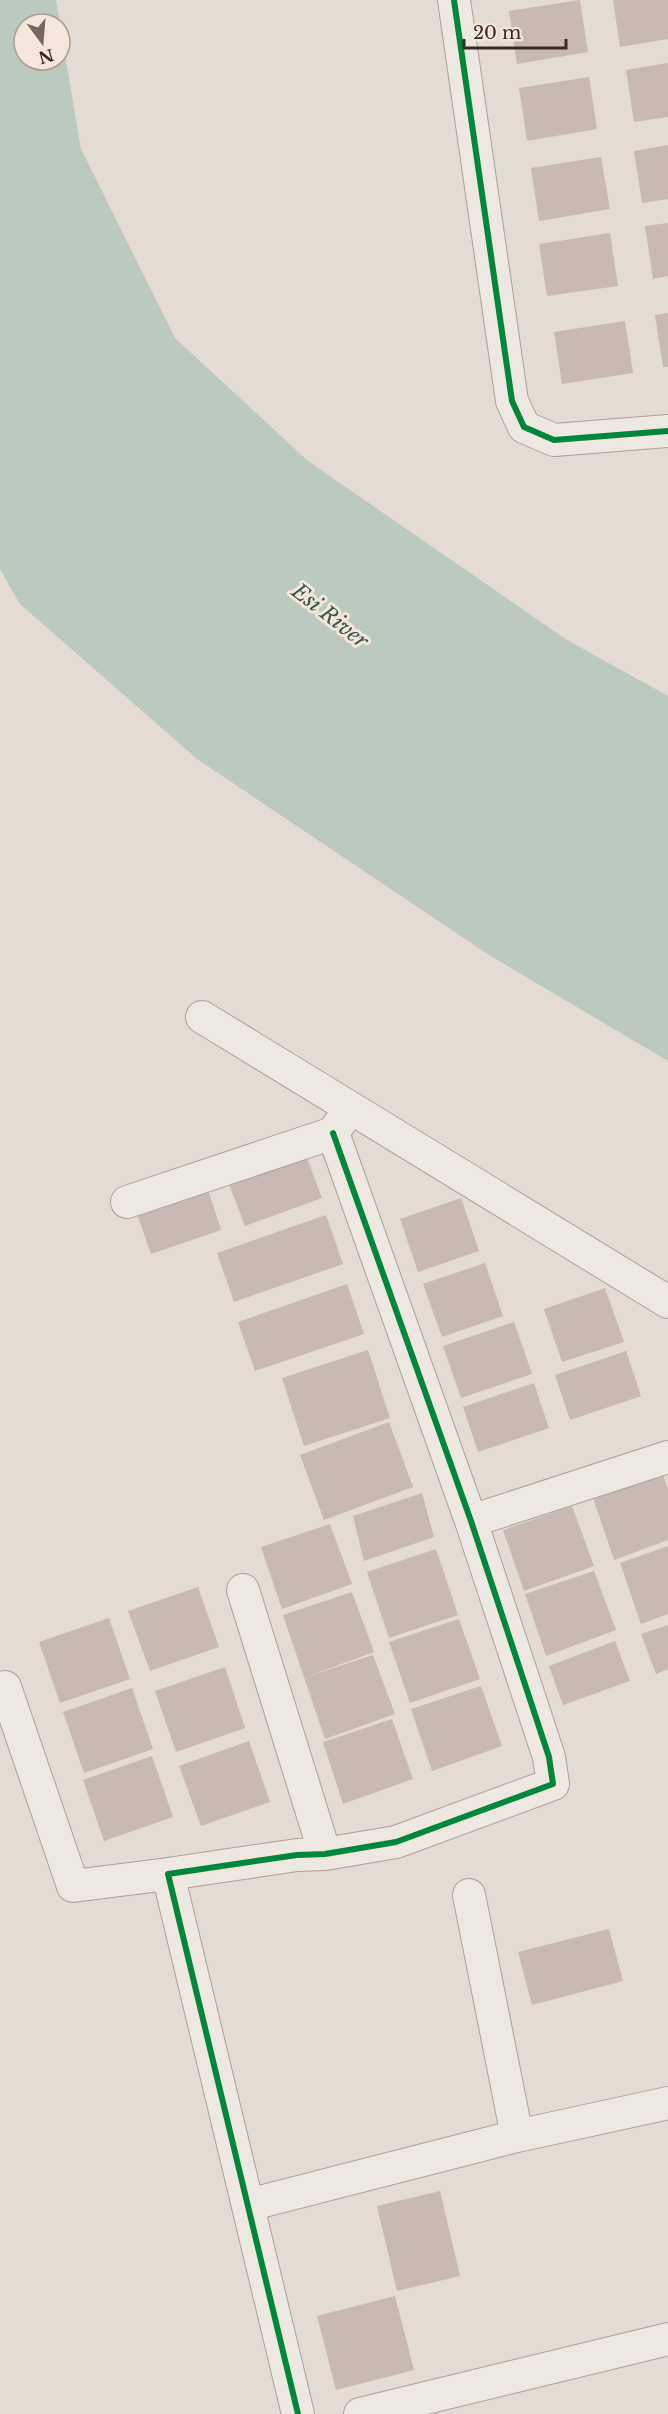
<svg xmlns="http://www.w3.org/2000/svg" width="668" height="2414" font-family="'Libre Baskerville',serif">
  <style>
    .water { fill: #bbc9be }
    .building { fill: #c8b9b3 }
    .lines { fill: none; stroke-linecap: round; stroke-linejoin: round }
    .street-casing { stroke: #aaa19a; stroke-width: 34 }
    .street { stroke: #ede8e2; stroke-width: 32 }
    .cycleway-casing { stroke: #f4e7d9; stroke-width: 10 }
    .cycleway { stroke: #00873e; stroke-width: 6 }
    .labels { text-anchor: middle; stroke-width: 6; stroke-linejoin: round; paint-order: stroke }
    .water-label { font-size: 21px; font-style: italic; fill: #33584e; stroke: #f4e7d9 }
  </style>
  <rect width="100%" height="100%" fill="#e4dbd2"/>
  <path class="water" d="M0,0H56L60,24H24V60H60V25L81,149L175,338L308,461L567,640L668,696V1061L489,955L197,759L20,604L0,569Z"/>
  <path class="building" d="M580,0L588,52L517,64L509,11Z
    M613,0H668V39L620,47Z
    M668,63V117L634,122L626,70Z
    M589,77L597,129L527,141L519,88Z
    M668,145V199L642,203L634,151Z
    M601,157L610,209L539,221L531,168Z
    M668,223V276L653,279L645,226Z
    M610,233L618,286L547,296L539,244Z
    M668,313V367H663L655,315Z
    M625,321L633,373L562,384L554,332Z
    M304,1150L322,1198L245,1226L227,1179Z
    M207,1187L221,1230L151,1254L136,1211Z
    M461,1198L479,1251L418,1272L400,1219Z
    M326,1215L343,1264L234,1302L217,1253Z
    M485,1263L503,1316L442,1337L423,1284Z
    M347,1284L364,1334L255,1371L238,1322Z
    M605,1288L624,1342L562,1362L544,1309Z
    M514,1322L532,1374L461,1398L443,1346Z
    M368,1350L390,1418L304,1446L282,1378Z
    M626,1351L641,1396L570,1420L555,1375Z
    M534,1383L549,1428L478,1452L463,1407Z
    M389,1422L413,1487L324,1520L300,1455Z
    M663,1475L668,1489V1540L614,1560L593,1498Z
    M422,1493L434,1537L364,1561L353,1516Z
    M572,1506L594,1566L524,1591L503,1530Z
    M330,1524L352,1584L282,1609L261,1547Z
    M668,1546V1614L641,1624L620,1563Z
    M436,1549L458,1615L389,1638L367,1572Z
    M594,1571L616,1630L546,1656L525,1594Z
    M198,1587L219,1647L150,1671L128,1611Z
    M352,1592L374,1652L309,1676L373,1655L395,1714L325,1739L283,1615Z
    M109,1618L130,1679L60,1703L39,1642Z
    M459,1619L480,1679L410,1703L389,1642Z
    M668,1625V1669L656,1674L641,1634Z
    M615,1641L630,1681L563,1705L549,1666Z
    M225,1667L245,1728L176,1752L155,1691Z
    M481,1686L502,1746L432,1771L411,1709Z
    M132,1688L153,1749L84,1773L63,1712Z
    M392,1719L413,1779L343,1804L323,1742Z
    M249,1741L270,1802L201,1826L179,1766Z
    M152,1756L173,1817L104,1841L83,1780Z
    M609,1929L623,1981L532,2005L518,1952Z
    M440,2191L460,2276L397,2291L377,2206Z
    M395,2296L414,2370L336,2390L317,2316Z"/>
  <g class="lines">
    <defs>
      <path id="street" d="M454,0L512,401L524,427L554,440L668,431
        M202,1017L668,1302
        M127,1202L333,1133L344,1117
        M471,1521L668,1457
        M243,1590L325,1854
        M5,1687L73,1886L168,1874
        M469,1895L517,2136
        M248,2205L517,2136L668,2103
        M298,2414L168,1874L297,1855L325,1854L396,1842L553,1784L549,1757L471,1521L333,1133
        M360,2414L668,2339"/>
    </defs>
    <use href="#street" class="street-casing"/>
    <use href="#street" class="street"/>
    <defs>
      <path id="cycleway" d="M454,0L512,401L524,427L554,440L668,431
        M298,2414L168,1874L297,1855L325,1854L396,1842L553,1784L549,1757L471,1521L333,1133"/>
    </defs>
    <use href="#cycleway" class="cycleway-casing"/>
    <use href="#cycleway" class="cycleway"/>
  </g>
  <g class="labels">
    <g class="water-label">
      <text transform="translate(330 616) rotate(38)" y="7">Esi River</text>
    </g>
  </g>
  <g transform="translate(42 42) rotate(164)"><circle r="28" fill="#f4e7d9" stroke="#a99b90" stroke-width="1.5"/>
  <path d="M0-4.5L10 22L0 15L-10 22Z" fill="#756760"/>
  <text y="-9" font-size="16" font-weight="bold" text-anchor="middle" fill="#392922">N</text>
  </g>
  <path d="M464 39v9h102v-9" fill="none" stroke="#392922" stroke-width="3"/>
  <text x="473" y="39" font-size="18" fill="#392922" stroke="#f4e7d9" stroke-width="4.5" paint-order="stroke">20 m</text>
</svg>
